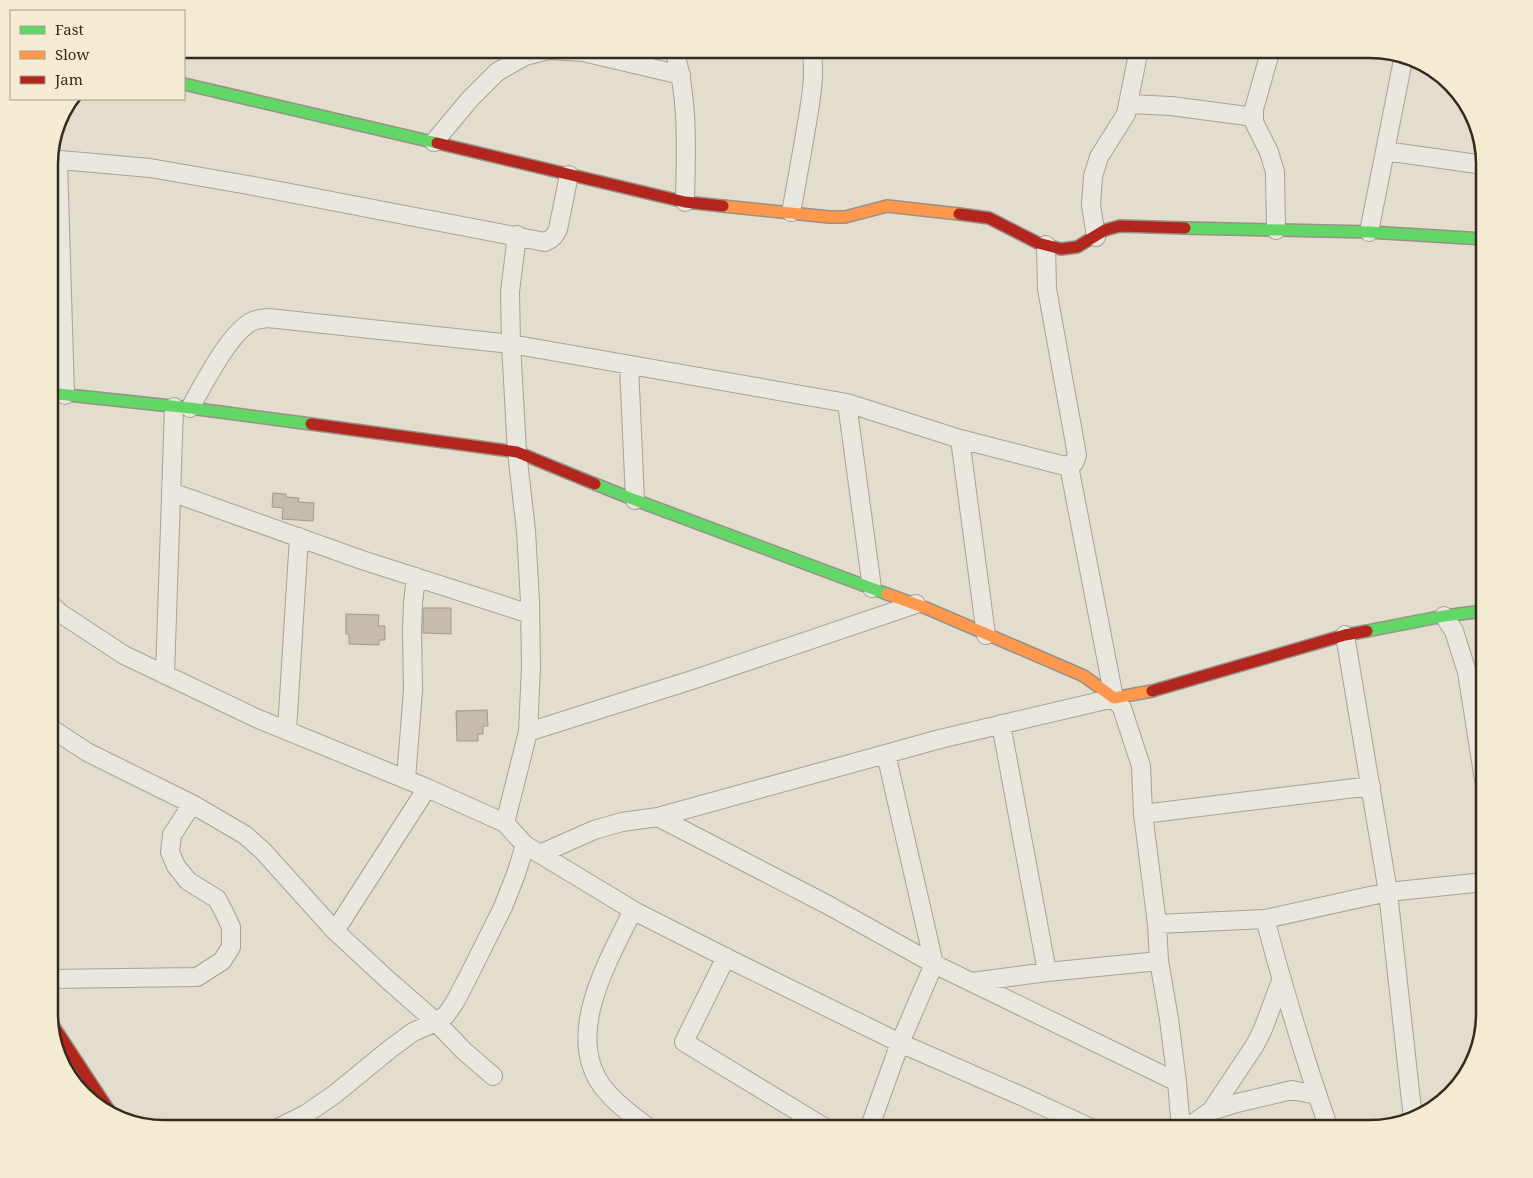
<svg xmlns="http://www.w3.org/2000/svg" width="1533" height="1178" font-family="'Noto Serif',serif">
  <style>
    .building { fill: #c6bcae; stroke: #a2998d }
    .lines { fill: none; stroke-linecap: round; stroke-linejoin: round }
    .street-casing { stroke: #a7a296; stroke-width: 20 }
    .fast-casing { stroke: #979186; stroke-width: 14 }
    .slow-casing { stroke: #979186; stroke-width: 14 }
    .jam-casing { stroke: #979186; stroke-width: 14 }
    .street { stroke: #eae7de; stroke-width: 18 }
    .fast { stroke: #63d668; stroke-width: 11 }
    .slow { stroke: #ff974d; stroke-width: 11 }
    .jam { stroke: #b3261e; stroke-width: 11 }
    .rim { fill: none; stroke: #362b1e; stroke-width: 2.5 }
  </style>
  <rect width="100%" height="100%" fill="#e2ddcd"/>
  <path class="building" d="M273,493L286,494V497L299,498L298,502L314,503L313,521L282,519L283,508L272,507Z
    M423,608H451V634L423,633Z
    M346,614L379,615L378,626H385V640H379V645L349,644V634H346Z
    M487,710L488,726H483V734H478V741H457L456,711Z"/>
  <g class="lines">
    <defs>
      <path id="street" d="M674,49C689,99 686,151 685,202
        M1271,49L1254,109V122L1269,152L1275,172L1276,230
        M1129,104L1171,106L1254,117
        M434,142L470,99L497,72L525,56L549,50L583,52L681,75
        M1385,151L1484,165
        M49,159L150,168L248,185L545,242C552,239 555,236 558,229L569,175
        M58,160L65,395
        M791,212C797,182 802,152 807,123C811,98 816,73 811,49
        M1369,232L1403,60
        M1096,237L1091,205L1093,176L1099,157L1126,114L1139,49
        M629,365L635,500
        M847,403L960,439L1065,466L1074,463L1077,455L1047,289L1046,245
        M190,408C203,386 229,332 253,321C257,319 263,319 268,318L511,344L847,403L872,588
        M960,439L986,635
        M1069,466L1114,698L1122,708L1141,766L1143,814L1157,924
        M171,492L362,560L530,614
        M49,603L60,613L124,655L256,718L427,788L505,823L525,845L540,854L594,830L622,822L658,817L940,739L1114,698
        M1444,616L1454,631L1467,672L1484,780
        M1345,635L1388,892L1413,1119
        M165,675L174,407
        M1001,724L1047,972
        M49,727L87,752L192,804L245,835L263,851L335,931L388,980L436,1022L464,1051L493,1076
        M287,730L299,537
        M528,732L695,679L916,604
        M406,779L413,690L412,630L413,603L416,577
        M1143,814L1371,786
        M658,817L828,905L934,964L1177,1082L1181,1129
        M505,823L528,732L531,667L530,602L526,531L517,452L511,344L510,292L517,235
        M540,854L636,912L733,961L900,1043L1019,1095L1093,1129
        M633,910C609,960 564,1033 602,1086C615,1103 633,1116 650,1129
        M1265,919C1284,990 1305,1060 1329,1129
        M335,931L427,788
        M726,957L684,1042L827,1129
        M49,979L197,977L222,961L231,947V927L224,912L217,899L188,881L176,866L170,852L172,835L192,804
        M972,982L1047,972L1159,961
        M1177,1082L1169,1019L1159,961L1157,924L1265,919L1388,892L1484,882
        M1211,1111L1255,1045L1263,1029L1281,981
        M276,1129L306,1114L335,1094L390,1049L413,1032L436,1022L446,1015L455,1002L468,977L503,907L516,874L525,845
        M869,1129L900,1043L934,964L886,754
        M1185,1129L1211,1111L1237,1103L1292,1090L1317,1095"/>
      <path id="fast" d="M184,84L437,143
        M1185,228L1369,232L1484,239
        M49,393L190,408L311,424
        M595,484L635,500L887,594
        M1367,631L1444,616L1484,611"/>
      <path id="slow" d="M723,206L829,217H845L887,206L959,214
        M887,594L926,608L1084,676L1114,698L1152,691"/>
      <path id="jam" d="M437,143L685,202L723,206
        M959,214L989,218L1038,243L1061,249L1077,247L1105,230L1120,226L1185,228
        M311,424L517,452L595,484
        M1152,691L1345,635L1367,631
        M49,1019L109,1110"/>
    </defs>
    <use href="#street" class="street-casing"/>
    <use href="#fast" class="fast-casing"/>
    <use href="#slow" class="slow-casing"/>
    <use href="#jam" class="jam-casing"/>
    <use href="#street" class="street"/>
    <use href="#fast" class="fast"/>
    <use href="#slow" class="slow"/>
    <use href="#jam" class="jam"/>
  </g>
  <path d="M0 0H1533V1178H0ZM164 58H1370A106 106 0 0 1 1476 164V1014A106 106 0 0 1 1370 1120H164A106 106 0 0 1 58 1014V164A106 106 0 0 1 164 58Z" fill="#f3ecd3" fill-rule="evenodd"/>
  <path class="rim" d="M164 58H1370A106 106 0 0 1 1476 164V1014A106 106 0 0 1 1370 1120H164A106 106 0 0 1 58 1014V164A106 106 0 0 1 164 58Z"/>
  <rect x="10" y="10" width="175" height="90" fill="#f3ecd3" stroke="#a79f8b"/>
  <rect x="20" y="26" width="25" height="8" fill="#63d668" stroke="#a79f8b"/>
  <text x="55" y="35" font-size="15" fill="#362b1e">Fast</text>
  <rect x="20" y="51" width="25" height="8" fill="#ff974d" stroke="#a79f8b"/>
  <text x="55" y="60" font-size="15" fill="#362b1e">Slow</text>
  <rect x="20" y="76" width="25" height="8" fill="#b3261e" stroke="#a79f8b"/>
  <text x="55" y="85" font-size="15" fill="#362b1e">Jam</text>
</svg>
